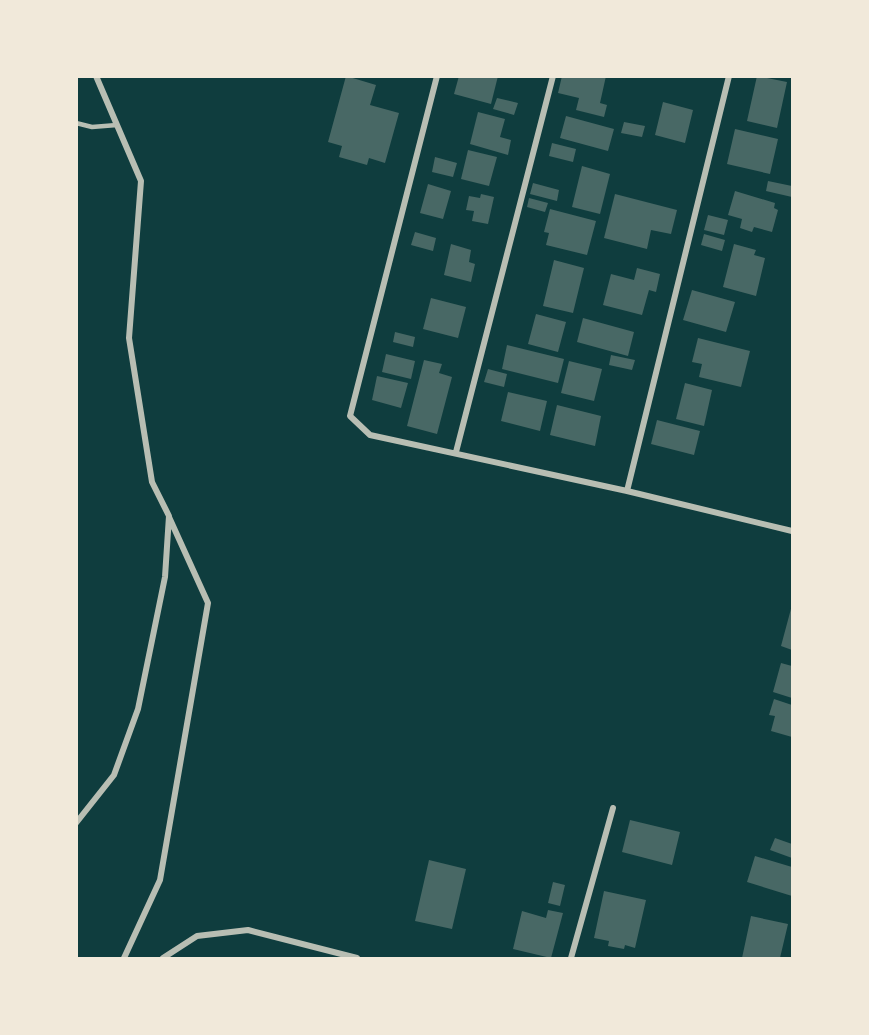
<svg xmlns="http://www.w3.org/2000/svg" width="869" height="1035" font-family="'DejaVu Sans',sans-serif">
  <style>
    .building { fill: #486865 }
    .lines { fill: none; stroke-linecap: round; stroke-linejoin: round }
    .service { stroke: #b8beb3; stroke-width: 4.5 }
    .minor { stroke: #b8beb3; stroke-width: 6 }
  </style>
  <rect width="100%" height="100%" fill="#0f3d3e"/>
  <path class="building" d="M346,76L376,85L370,105L399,113L385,163L369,158L367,165L339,157L342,146L328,142Z
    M459,76H498L491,104L454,94Z
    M562,76H606L600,103L607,105L604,117L576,110L579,98L558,93Z
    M757,76L787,82L777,128L747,121Z
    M497,98L518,103L514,115L493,109Z
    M663,102L693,110L685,143L655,135Z
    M478,112L505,119L500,137L511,140L508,155L470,144Z
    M566,116L614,129L608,151L560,138Z
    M624,122L645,126L642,137L621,133Z
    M735,129L778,139L770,174L727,164Z
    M552,143L576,149L573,162L549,156Z
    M468,150L497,157L489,186L461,179Z
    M435,157L457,163L453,177L432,172Z
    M582,166L610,174L600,214L572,207Z
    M768,181L792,186V197L766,191Z
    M533,183L559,190L557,201L530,194Z
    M428,184L451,191L443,219L420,213Z
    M735,191L775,203L774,208L778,210L772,232L754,227L752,232L740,228L742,219L728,215Z
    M481,194L494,197L488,224L472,221L474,211L466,210L469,196L480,198Z
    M615,194L677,210L671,234L651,230L647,249L604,238Z
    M529,198L548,203L545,212L527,207Z
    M550,209L596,221L587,255L546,245L549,233L544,232Z
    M708,215L728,220L724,235L704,230Z
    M415,232L436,238L433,251L411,245Z
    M704,234L725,240L722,251L701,245Z
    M451,244L471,250L469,262L475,264L471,282L444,275Z
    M734,244L756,250L754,255L765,258L756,296L723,287Z
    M554,260L584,268L573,313L543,306Z
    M637,268L660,274L656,292L649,290L642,315L603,305L611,274L634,280Z
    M692,290L735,302L726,332L683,320Z
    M431,298L466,307L458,338L423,329Z
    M536,314L566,322L558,352L528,344Z
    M583,318L634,332L628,356L577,342Z
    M395,332L415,337L413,347L393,342Z
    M698,338L750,351L741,387L699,377L702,364L692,362Z
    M507,345L564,359L558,383L502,369Z
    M386,354L415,361L411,379L382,372Z
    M611,355L635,360L632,370L609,365Z
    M424,360L442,364L439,373L452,377L437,434L407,426Z
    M569,361L602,369L594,401L561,393Z
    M488,369L507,374L504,387L484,382Z
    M377,376L408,383L401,408L372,400Z
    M685,383L712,390L704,426L676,419Z
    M508,392L547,401L540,431L501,421Z
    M557,405L601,416L595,446L550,435Z
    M657,420L700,431L694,455L651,444Z
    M792,605V650L781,646Z
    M781,663L792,666V698L773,692Z
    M774,699L792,705V737L771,731L775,716L769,715Z
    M630,820L680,832L672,865L622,852Z
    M775,838L792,844V858L770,850Z
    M755,856L792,867V896L747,882Z
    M429,860L466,869L452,929L415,921Z
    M553,882L565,885L560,906L548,903Z
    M604,891L646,900L635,948L625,945L624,949L608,946L609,941L594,938Z
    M548,910L563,913L551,958L513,949L522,911L546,918Z
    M751,916L788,924L780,958H742Z"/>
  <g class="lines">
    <path class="service" d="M76,123L92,127L117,125"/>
    <path class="minor" d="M437,76L350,416L370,435L627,491L792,531
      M456,452L553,76
      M627,491L729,76
      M76,823L114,775L138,709L165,577L169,516L152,482L129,338L141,181L96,76
      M124,958L160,880L208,603L169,517
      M163,958L197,936L248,930L357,958
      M571,958L613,808"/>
  </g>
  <rect width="869" height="1035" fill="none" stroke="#f1e9da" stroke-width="156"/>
</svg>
